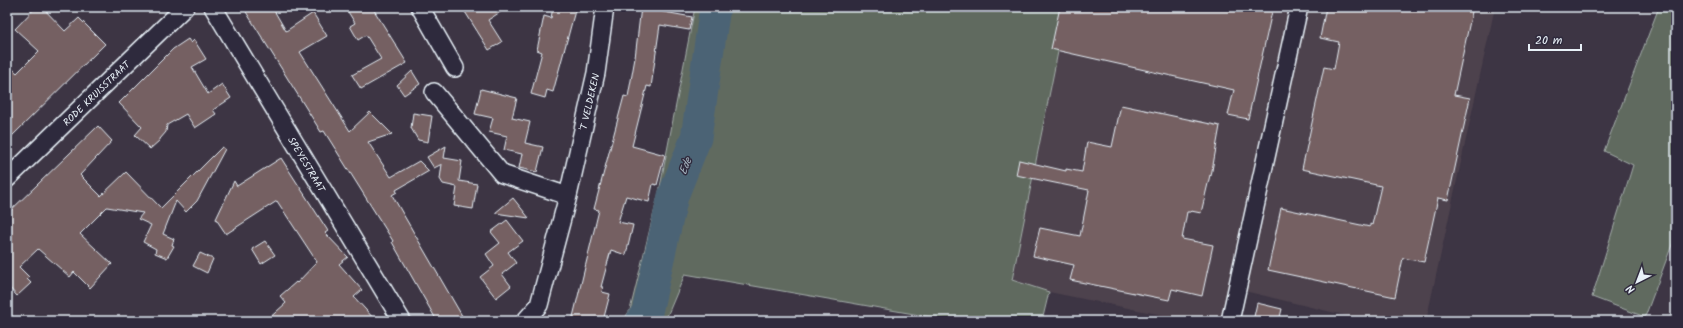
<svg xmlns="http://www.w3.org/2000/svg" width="1683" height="328" font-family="Kalam,sans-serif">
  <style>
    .built { fill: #4e424d }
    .green { fill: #616a5e; stroke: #a4aeab }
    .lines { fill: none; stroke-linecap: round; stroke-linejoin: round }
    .river { stroke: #4c6475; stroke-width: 31 }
    .building { fill: #756062; stroke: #e8f1f8 }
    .minor-casing { stroke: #e8f1f8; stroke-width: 20 }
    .minor { stroke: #2f2a3d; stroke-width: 17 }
    .labels { text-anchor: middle; stroke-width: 3; stroke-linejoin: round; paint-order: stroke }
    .street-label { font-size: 10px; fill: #e8f1f8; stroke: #2f2a3d }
    .water-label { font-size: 11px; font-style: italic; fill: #aab9c4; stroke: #2f2a3d }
  </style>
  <rect width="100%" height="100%" fill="#3d3544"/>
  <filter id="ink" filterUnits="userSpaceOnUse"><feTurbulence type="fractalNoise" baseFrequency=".025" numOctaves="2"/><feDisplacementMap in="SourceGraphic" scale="8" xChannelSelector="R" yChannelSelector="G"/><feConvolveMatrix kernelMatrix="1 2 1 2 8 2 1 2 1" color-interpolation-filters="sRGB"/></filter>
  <g filter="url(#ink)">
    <path class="built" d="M1067,7H1495L1426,321H1369L1232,288L1223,321H1192L1049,292L1012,280Z"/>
    <path class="green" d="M695,7H1067L1012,280L1049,292L1042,321H954L685,274L665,321H623L630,310L659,192Z
      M1659,7H1676V234L1645,317L1592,297L1633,165L1604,151Z"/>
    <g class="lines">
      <path class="river" d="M641,321L647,312L673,196L696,138L715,7"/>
    </g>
    <path class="building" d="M36,7H42L65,31L79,18L105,44L7,141V64L17,73L39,51L15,29Z
      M243,7H272L286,31L313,13L327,36L300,52L350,131L370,112L392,134L368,142L391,177L419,161L429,171L396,190L397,192L392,195L465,321H437L392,242L393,241L324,131L321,132Z
      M345,7H372L407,63L361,89L352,75L381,59L366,35L358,40L350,26L355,23Z
      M462,7H508L488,20L502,42L489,50Z
      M553,7H576L553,92L547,90L545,98L531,94L542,52L537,50L544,16L551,18Z
      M641,7H659V11L692,17L689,30L660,25L651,87L647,86L632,146L665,155L657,185L653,184L649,202L626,196L618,222L633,225L626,255L611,250L601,287H603L602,292L610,294L603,321H572L599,210L594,209L624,96L628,97L635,58Z
      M1060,7H1273L1248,119L1228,115L1234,90L1051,49Z
      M1326,7H1473L1454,95L1470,98L1448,200L1438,198L1424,262L1403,258L1395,297L1268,270L1281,208L1370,227V224L1372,225L1381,186L1302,169L1324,67L1334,69L1339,42L1320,38Z
      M188,39L191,43L194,40L206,59L192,67L208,94L222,84L231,98L213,110L216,114L195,128L186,114L167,125L166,132L160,139V140L150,149L135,135L142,127L119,103L173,49Z
      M412,71L420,84L404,95L397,85Z
      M481,89L517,98L512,118L530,122L525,143L543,147L537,172L519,168L522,154L504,150L507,136L489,132L493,118L475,114Z
      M1121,105L1220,126L1211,176L1210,175L1201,213L1191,211L1190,212H1187L1182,239L1213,245L1202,296L1172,289L1169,300L1070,280L1074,265L1033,256L1040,228L1080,236L1089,190L1016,175L1019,160L1066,171V169L1082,172L1087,142L1112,147Z
      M413,113L432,116L428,142L418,140L411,128Z
      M98,126L112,141L80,175L101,196L126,172L161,208L222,147L225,149L197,201L186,212L176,201L163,234L174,239L172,245L174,246L167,258L155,253L156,249L143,242L151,225L138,219L143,213L107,207L80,234L112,264L90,288L74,272L70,277L38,249L19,267L29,277L27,279L31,283L17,296L7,285V214Z
      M446,146L444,158L462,161L459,181L477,184L473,209L454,206L457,187L443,184L440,179L442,164L434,168L427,157Z
      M281,158L328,231L325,233L348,257L339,264L362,290L354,297L376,321H266L286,303L280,296L296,282L297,283L317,262L277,201L226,234L216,219L234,181L237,186Z
      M513,198L529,218L495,213Z
      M507,220L523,241L508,252L516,263L502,274L511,286L496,298L480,277L494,266L486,254L500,243L491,232Z
      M265,241L275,255L261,264L252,249Z
      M200,253L213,259L207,273L193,266Z
      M1257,303L1282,309L1279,321H1253Z"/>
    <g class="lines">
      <defs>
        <path id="minor" d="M213,7L402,321
          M420,7L455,68
          M434,92L502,174L568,196
          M7,179L185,7
          M525,321L539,305L568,196L596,73L605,7
          M1230,321L1299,7"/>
      </defs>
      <use href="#minor" class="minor-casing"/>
      <use href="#minor" class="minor"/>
    </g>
  </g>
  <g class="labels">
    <g class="street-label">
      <text transform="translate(96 93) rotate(-44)" y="4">RODE KRUISSTRAAT</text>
      <text transform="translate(589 102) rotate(-77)" y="4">'T VELDEKEN</text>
      <text transform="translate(307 164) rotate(59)" y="4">SPEYESTRAAT</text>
    </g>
    <g class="water-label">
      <text transform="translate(685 166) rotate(-69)" y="4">Ede</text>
    </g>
  </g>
  <rect width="1683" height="328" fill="none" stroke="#2f2a3d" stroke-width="24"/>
  <rect x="12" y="12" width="1659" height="304" fill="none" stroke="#e8f1f8" stroke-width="1.5" filter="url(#ink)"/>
  <g transform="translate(1637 282) rotate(222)" stroke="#2f2a3d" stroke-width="3" paint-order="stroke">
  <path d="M0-3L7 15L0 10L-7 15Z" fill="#e8f1f8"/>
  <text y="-6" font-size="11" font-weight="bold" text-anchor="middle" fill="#e8f1f8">N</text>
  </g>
  <path d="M1529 44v6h52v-6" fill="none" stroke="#e8f1f8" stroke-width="2"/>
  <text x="1535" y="44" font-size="12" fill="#e8f1f8" stroke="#2f2a3d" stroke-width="3" paint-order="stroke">20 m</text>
</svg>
